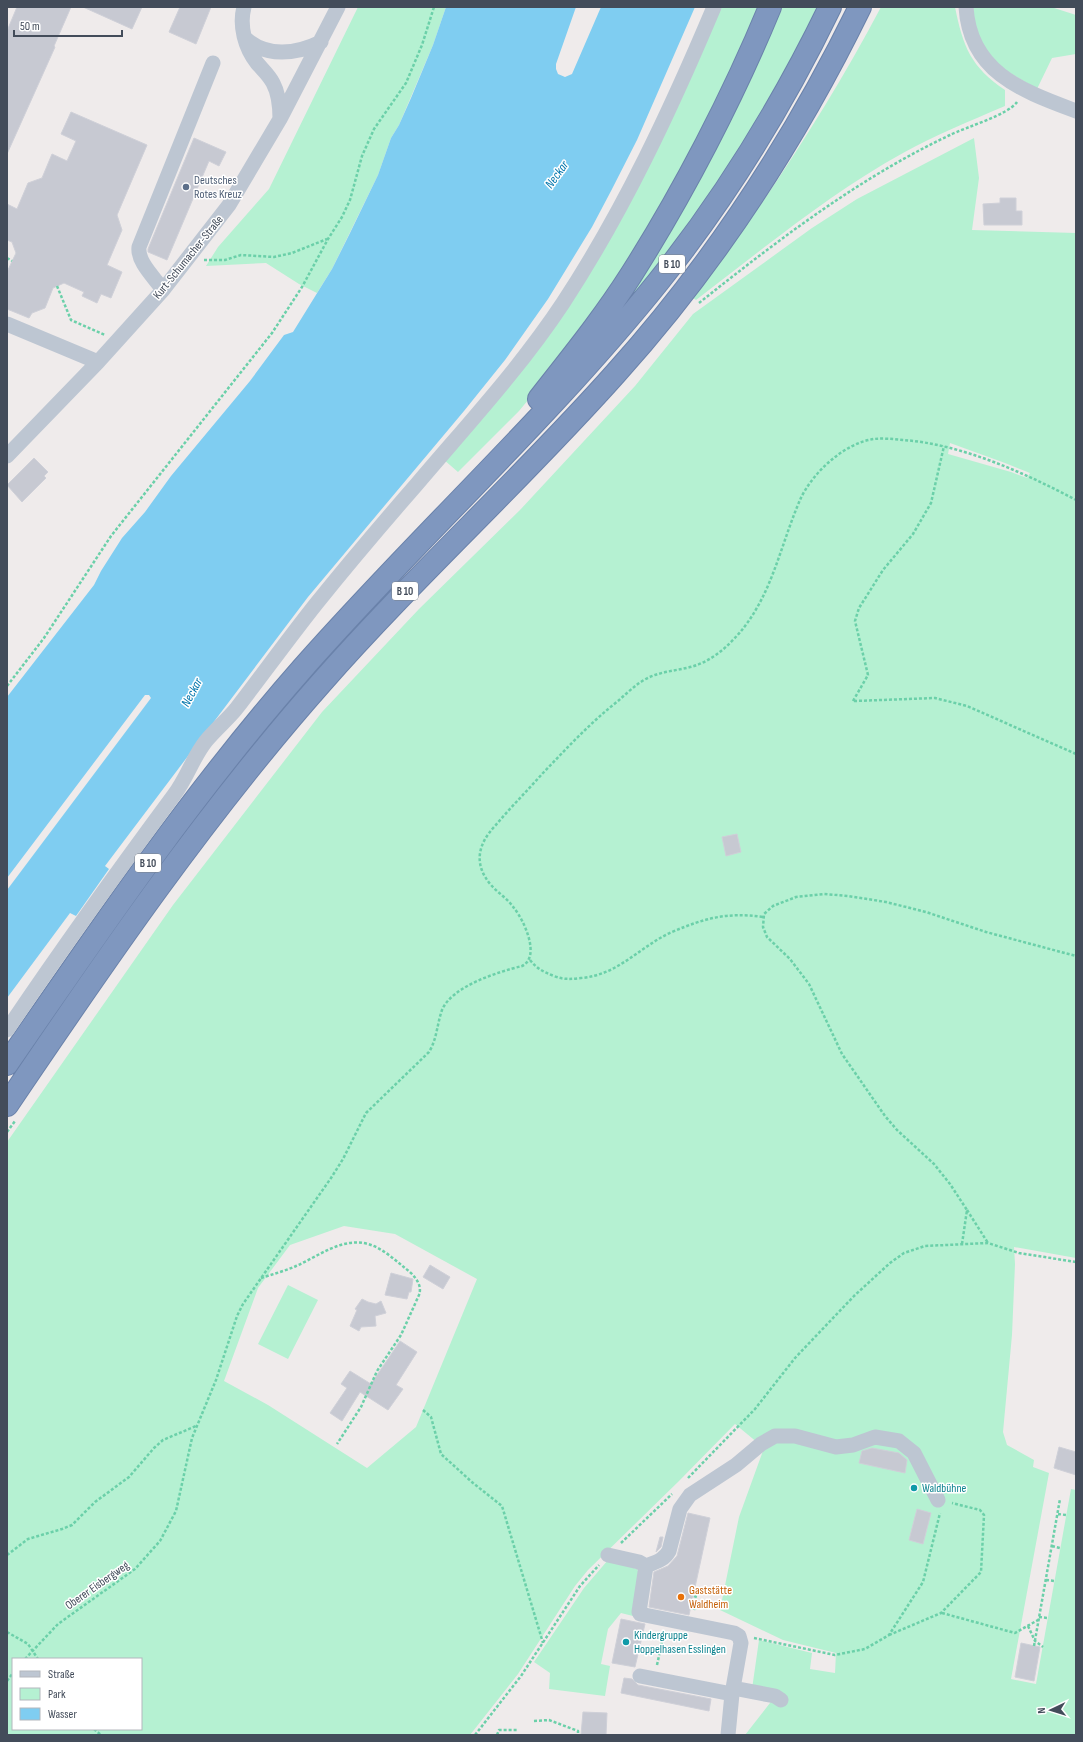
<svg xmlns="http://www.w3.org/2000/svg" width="1083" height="1742" font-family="'Sofia Sans Condensed',sans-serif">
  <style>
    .green { fill: #b5f1d2; fill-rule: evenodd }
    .water { fill: #7fcdf1 }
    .building { fill: #c7c9d2; stroke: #cfd0d8 }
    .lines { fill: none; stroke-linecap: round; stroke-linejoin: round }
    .highway-casing { stroke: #6a82aa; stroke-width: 24 }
    .path { stroke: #6bd0a9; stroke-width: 2.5; stroke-dasharray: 3 2; stroke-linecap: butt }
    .minor { stroke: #bdc6d2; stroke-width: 15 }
    .highway { stroke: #7f97bf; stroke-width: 22 }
    .service-dot { fill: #5c6f8a; stroke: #fff; stroke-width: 1.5 }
    .culture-dot { fill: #0f9aa8; stroke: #fff; stroke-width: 1.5 }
    .food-dot { fill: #e8710a; stroke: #fff; stroke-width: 1.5 }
    .labels { text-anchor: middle; stroke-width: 3; stroke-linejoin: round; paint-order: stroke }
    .shield { fill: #fff; stroke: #7b828c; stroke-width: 1 }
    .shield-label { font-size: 11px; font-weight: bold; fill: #434c5a }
    .service-label { font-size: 12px; fill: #4e5e75; stroke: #fff; text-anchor: start }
    .street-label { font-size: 12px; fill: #434c5a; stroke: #fff }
    .culture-label { font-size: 12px; fill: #0d838f; stroke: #fff; text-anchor: start }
    .food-label { font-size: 12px; fill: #c56008; stroke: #fff; text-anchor: start }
    .water-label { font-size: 13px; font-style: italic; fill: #0376ac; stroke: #fff }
  </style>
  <rect width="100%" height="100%" fill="#efebeb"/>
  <path class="green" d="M358,7H446L433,45L399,125L391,138L378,175L332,269L317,293L299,284L266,263L206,266L218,247L269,189Z
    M719,7H760L726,82L691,152L622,273L548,376L519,411L458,472L443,459L557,320Z
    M780,7H818L768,105L691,224L616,319Z
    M881,7H955C963,47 971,67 1005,90V106C970,121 935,135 903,153C829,194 763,249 696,300L693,298C763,206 827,109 881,7Z
    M973,7H1051L1076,15V54L1052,58L1037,89L1005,70L993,59L984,47L974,25Z
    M974,138L979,178L972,230L1076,233V1258L1014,1247L1015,1264L1012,1335L1003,1432L1007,1445L1034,1460L1033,1467L1049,1473L1011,1679L1036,1684L1071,1489L1076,1490V1735H745L777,1694L752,1689L759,1640L812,1653L810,1669L835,1673L836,1653L783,1640L720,1610L739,1517L764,1448L735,1424L679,1481L588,1570L575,1586L518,1674L470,1735H7V1142L173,905L322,712L419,609L520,510L635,386L693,314L812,228L857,199ZM950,443L1005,463L1030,473L1027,478L1011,472L948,454ZM344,1226L395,1234L477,1279L416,1427L367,1468L268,1405L224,1381L258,1288L290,1245ZM13,1659H141V1729H13Z
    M288,1285L318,1300L288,1359L258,1344Z
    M608,1560L637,1569L641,1577L633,1616L621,1613L608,1629L601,1664L610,1666L605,1696L549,1689L550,1673L534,1662L584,1588Z"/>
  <path class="water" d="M446,7H576L556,64V69L558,74L565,77L572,74L601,7H695L637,140L611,191L592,227L548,299L505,360L464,411L308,597L105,866L109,869L76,916L70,913L7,998V890L151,698L149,695H145L7,878V697L94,585L101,571L122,538L145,512L171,476L250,381L284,335L293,332L332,269L350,233L378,175L391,138L399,125L411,98L433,45Z"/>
  <path class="building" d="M17,7H71L54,46L55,47L7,154V31Z
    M83,7H142L132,29Z
    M180,7H211L196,44L169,32Z
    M71,112L147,145L117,215L122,230L107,265L122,272L111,298L101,294L97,303L82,296L84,292L64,283L53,288L45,308L32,313L29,318L7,309V272L16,253L12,242L7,240V204L17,209L28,183L42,178L52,154L67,161L76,141L61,134Z
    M194,138L226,152L219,166L209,161L167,260L148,252V249Z
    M1000,198H1016V211H1022V225H984L983,204L1000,203Z
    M34,458L48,472L44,476L46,478L22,502L7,485Z
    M737,834L741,852L726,856L722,837Z
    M430,1265L450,1277L443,1289L423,1277Z
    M391,1273L413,1279L411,1292H409L407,1299L385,1295Z
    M362,1299L368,1302L376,1304L381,1301L386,1313L375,1316L376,1326L361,1327L359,1331L350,1326L357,1310L355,1309Z
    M400,1341L417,1352L396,1385L403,1389L388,1410L360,1392L342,1421L330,1413L347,1388L341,1384L350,1371L371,1384Z
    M1059,1447L1076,1452V1475L1054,1468Z
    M872,1448L899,1453L907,1460L905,1473L859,1463L862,1451Z
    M917,1509L931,1513L923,1544L909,1540Z
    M688,1513L710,1518L689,1615L649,1607L654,1572L668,1566L677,1556Z
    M660,1537H663L661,1547L656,1552Z
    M621,1619L645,1624L635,1667L612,1663Z
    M1021,1643L1040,1647L1034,1681L1015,1677Z
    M624,1678L632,1679L638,1685L711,1699L709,1711L621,1693Z
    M583,1712L607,1713L606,1735H581Z"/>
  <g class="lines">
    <defs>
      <path id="highway" d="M539,399C571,358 603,319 631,275C683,193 733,97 770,7
        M7,1064C100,929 193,793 302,669C418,537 548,419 658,282C726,197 783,104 830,7
        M7,1105C105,960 205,814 321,683C415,576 521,480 616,373C715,263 795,140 860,7"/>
    </defs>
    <use href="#highway" class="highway-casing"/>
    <path class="path" d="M7,258L12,261
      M204,260H225L241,255L274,257L292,253L327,239
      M57,286L71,320L105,335
      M699,303C778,240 859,178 950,135C966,127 1008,115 1017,102
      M7,686L44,638L111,536L272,333L302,287L328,239L342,217L350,200L362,156L374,129L406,83L422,45L434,7
      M853,701L868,675L855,621L859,608L883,570L913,534L931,503L944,446
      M854,701L935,698L967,706L1076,754
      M530,960C537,969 544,972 554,976C564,980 571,979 581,978C619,975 640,946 672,932C705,918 727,912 763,917
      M7,1132L15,1121
      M967,1210L988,1243
      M962,1244L967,1210L950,1184L934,1164L897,1130L885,1116L842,1054L809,984L790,959L767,937L763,927L764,914L773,906L796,897L824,894L848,896L886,902L926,912L986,932L1076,956
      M261,1278C273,1274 285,1271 296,1266C319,1256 342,1237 368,1244C382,1248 394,1259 405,1268C413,1274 423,1284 419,1295L401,1335L377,1371L361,1407L337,1444
      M423,1410L431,1417L441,1454L473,1483L502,1506L543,1643
      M688,1478L755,1409L795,1358L854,1296L890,1263L904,1253L925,1246L988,1243L1019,1253L1076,1262
      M1058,1514L1066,1515
      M621,1543L672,1494
      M1052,1546L1060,1548
      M7,1555L28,1539L62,1529L72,1525L95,1502L129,1477L154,1448L163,1440L196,1426
      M1046,1580L1055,1581
      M694,1596L697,1597L694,1610
      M942,1613L1015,1633L1038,1620
      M1039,1617L1048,1618
      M1028,1626L1035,1641L1043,1647
      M7,1632L28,1644L38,1659
      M889,1635L941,1613L981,1572L984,1515L980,1510L952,1503
      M754,1638L835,1655L865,1649L889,1635L923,1582L940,1513
      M1034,1646L1060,1499
      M25,1659L58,1624L135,1569L160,1541L176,1511L192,1438L216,1380L237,1316L243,1304L331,1178L343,1159L366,1113L429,1052C437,1039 437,1024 442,1010C452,986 498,972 522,966C541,957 524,920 514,908C508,899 498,893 491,885C473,864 478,844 495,826C510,808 527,791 543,773C567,748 590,723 618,701C626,694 634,686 644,680C659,671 677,671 694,666C707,662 720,653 730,643C771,603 778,551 800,500C812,473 844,443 874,439C883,438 893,439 903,440C961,444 1025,473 1076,500
      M657,1665L664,1633
      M7,1681L13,1673
      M534,1721L549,1720L578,1731V1735
      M94,1729L101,1735
      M475,1735L521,1676L580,1586L599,1565
      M497,1735L499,1730H518"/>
    <path class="minor" d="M244,7C239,26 245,48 257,63C263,70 269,75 273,83C279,94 280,107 280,119
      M966,7C970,73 1023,91 1076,111
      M245,38C266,58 297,54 321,42
      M163,290C155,278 137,262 139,247L213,63
      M7,324L98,362
      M7,456L98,362L163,290L229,205L280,119L338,7
      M7,1030C61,950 117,872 174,795C187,778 193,757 206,741C216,729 227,720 236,709C263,674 289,638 316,604C349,563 383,523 417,484C467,425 520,368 563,303C624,210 671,109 714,7
      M608,1555L639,1562L646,1566L639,1612L640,1614L734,1633L739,1636L741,1643L732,1694L728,1735
      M646,1566C656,1562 664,1560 669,1551L680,1509L690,1495L736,1465L761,1444L775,1436H795L836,1447L853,1445L875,1437L899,1441L914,1453L938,1500
      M640,1676L732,1694
      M733,1688L775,1696L781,1700"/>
    <use href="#highway" class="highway"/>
  </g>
  <circle class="service-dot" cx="186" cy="187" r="4"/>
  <g class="culture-dot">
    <circle cx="914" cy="1488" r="4"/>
    <circle cx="626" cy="1642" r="4"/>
  </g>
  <circle class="food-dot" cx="681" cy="1597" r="4"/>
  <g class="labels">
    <g class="shield">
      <rect x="659" y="255" width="26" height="18" rx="3"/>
      <rect x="392" y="582" width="26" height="18" rx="3"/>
      <rect x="135" y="854" width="26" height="18" rx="3"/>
    </g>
    <g class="shield-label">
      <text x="672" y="268">B 10</text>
      <text x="405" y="595">B 10</text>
      <text x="148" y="867">B 10</text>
    </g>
    <g class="service-label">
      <text x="194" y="184">Deutsches<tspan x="194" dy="14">Rotes Kreuz</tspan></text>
    </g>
    <g class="street-label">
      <text transform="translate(188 257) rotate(-51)" y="4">Kurt-Schumacher-Straße</text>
      <text transform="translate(97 1585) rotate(-35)" y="4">Oberer Eisbergweg</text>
    </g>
    <g class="culture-label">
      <text x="922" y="1492">Waldbühne</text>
      <text x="634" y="1639">Kindergruppe<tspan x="634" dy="14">Hoppelhasen Esslingen</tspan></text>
    </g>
    <g class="food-label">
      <text x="689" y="1594">Gaststätte<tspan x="689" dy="14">Waldheim</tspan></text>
    </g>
    <g class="water-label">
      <text transform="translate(556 174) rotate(-54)" y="5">Neckar</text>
      <text transform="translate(191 692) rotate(-62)" y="5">Neckar</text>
    </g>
  </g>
  <rect width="1083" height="1742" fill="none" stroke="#434c5a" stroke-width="16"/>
  <rect x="12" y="1658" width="130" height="72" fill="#ffffff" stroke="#b4b7bd"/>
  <rect x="20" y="1671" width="20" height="6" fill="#bdc6d2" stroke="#b4b7bd"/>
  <text x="48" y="1678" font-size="12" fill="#434c5a">Straße</text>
  <rect x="20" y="1688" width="20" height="12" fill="#b5f1d2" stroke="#b4b7bd"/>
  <text x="48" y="1698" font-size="12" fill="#434c5a">Park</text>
  <rect x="20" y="1708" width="20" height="12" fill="#7fcdf1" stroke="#b4b7bd"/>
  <text x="48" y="1718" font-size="12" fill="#434c5a">Wasser</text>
  <g transform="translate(1051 1710) rotate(266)" stroke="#ffffff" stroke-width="3" paint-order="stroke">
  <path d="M0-3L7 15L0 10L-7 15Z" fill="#434c5a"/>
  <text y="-6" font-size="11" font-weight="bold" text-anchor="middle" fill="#434c5a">N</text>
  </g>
  <path d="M14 30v6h108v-6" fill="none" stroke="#434c5a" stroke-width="2"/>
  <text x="20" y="30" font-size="12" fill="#434c5a" stroke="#ffffff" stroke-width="3" paint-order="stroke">50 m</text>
</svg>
